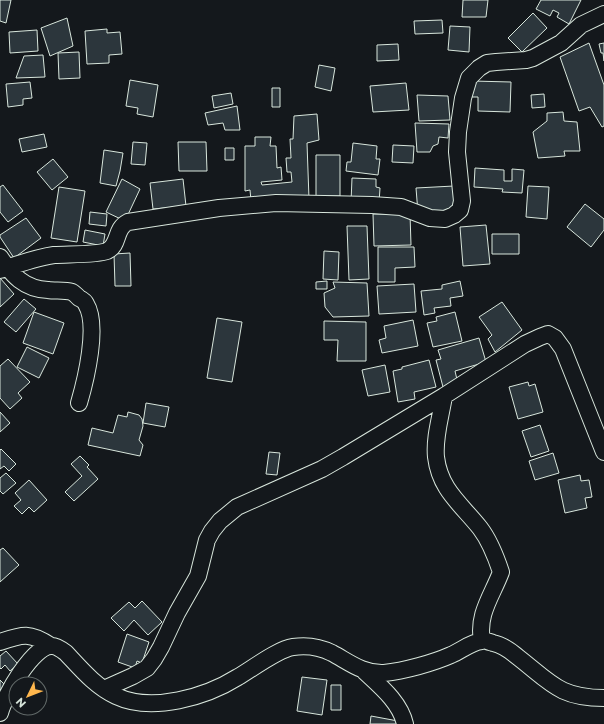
<svg xmlns="http://www.w3.org/2000/svg" width="604" height="724" font-family="Montserrat,sans-serif">
  <style>
    .building { fill: #2c363c; stroke: #d8e6dc }
    .lines { fill: none; stroke-linecap: round; stroke-linejoin: round }
    .minor-casing { stroke: #d8e6dc; stroke-width: 18 }
    .minor { stroke: #14181c; stroke-width: 16 }
  </style>
  <rect width="100%" height="100%" fill="#14181c"/>
  <path class="building" d="M0,0H11L6,23L0,21Z
    M463,0H488L486,17H462Z
    M541,0H581L569,24L557,17L559,13L553,10L550,16L536,9Z
    M533,13L547,28L522,52L508,38Z
    M67,18L73,46L50,56L41,28Z
    M442,20L443,33L415,34L414,21Z
    M450,26L470,27L469,52L448,50Z
    M107,29V33L120,32L122,54L109,55V63L87,64L85,31Z
    M37,30L38,51L10,53L9,32Z
    M589,43L604,85V126L602,127L590,107L579,111L560,57Z
    M604,43V61L603,53H601L599,44Z
    M398,44L399,60L377,61V45Z
    M79,52L80,78L59,79L58,53Z
    M43,55L45,77L16,78L24,56Z
    M319,65L335,68L331,91L315,87Z
    M130,80L158,85L153,117L137,114L138,108L126,106Z
    M472,81L511,82L510,112L478,111V97H472Z
    M30,82L32,98L23,99V105L8,107L6,84Z
    M406,83L409,110L373,112L370,86Z
    M272,88H280V107H272Z
    M231,93L233,104L214,108L212,96Z
    M544,94L545,107L532,108L531,95Z
    M417,95L448,96L450,120L419,121Z
    M237,106L240,130H225L223,123L208,125L205,113Z
    M563,112L564,121L577,122L580,151H564L565,156L538,158L533,132L547,121V113Z
    M317,114L319,140L307,143L309,199L251,201L250,190L245,191V146H255V137H271L270,146H276L277,168L281,167L282,180L261,182L262,185L292,182L291,172H287L286,158H291L290,139H293L294,116Z
    M415,123L449,124L448,138L439,137L438,144L433,146L430,152H417Z
    M44,134L47,147L22,152L19,139Z
    M133,142L147,143L145,165L131,164Z
    M178,142H206L207,171H179Z
    M353,143L377,146L376,159H380L378,175L346,171L347,162H351Z
    M393,145L414,146L413,163L392,162Z
    M225,148H234V160H225Z
    M104,150L123,153L120,171L116,186L100,183Z
    M316,155H340V196H316Z
    M53,159L68,177L52,190L37,172Z
    M475,168L504,170V181H512V169L524,170L522,193L502,192L503,189L474,187Z
    M352,178L376,179V187L380,188L379,203L351,202Z
    M122,179L140,189L125,221L106,212Z
    M183,179L186,206L153,209L150,183Z
    M3,185L23,211L8,222L0,212V187Z
    M454,186L456,211L418,213L416,188Z
    M528,186L549,187L547,219L526,217Z
    M59,187L85,191L77,242L51,238Z
    M585,204L604,219V230L591,247L567,227Z
    M90,212L107,214L106,226L89,224Z
    M373,214H410L411,245L374,246Z
    M26,218L41,238L14,258L0,237V235Z
    M486,225L490,264L463,266L460,227Z
    M347,226H367L369,279L349,280Z
    M85,230L105,234L103,246L83,242Z
    M492,234H519V254H492Z
    M378,247H414L415,267L395,268V282H378Z
    M324,251L339,252L338,280L323,279Z
    M130,253L131,286H115L114,254Z
    M0,278L14,294L0,307Z
    M327,281V289H316V282Z
    M460,281L463,296L450,298L451,306L434,308L435,313L424,315L421,291L442,289V285Z
    M333,282L367,283L369,316L333,317L325,307L324,293L335,288Z
    M414,284L416,312L379,314L377,286Z
    M24,299L36,309L16,332L4,322Z
    M502,302L522,330L495,352L488,339L492,335L479,317Z
    M34,312L64,323L53,354L23,343Z
    M455,312L462,341L433,347L427,323L437,321L436,317Z
    M217,318L242,322L232,382L207,378Z
    M413,320L418,346L382,353L379,340L386,338L384,326Z
    M324,321L366,322V361H337L338,340H324Z
    M479,338L486,362L455,371L458,384L443,387L436,360L441,359L438,350Z
    M27,347L49,358L39,378L17,367Z
    M8,359L30,382L18,393L22,398L10,409L0,398V366Z
    M429,360L436,387L414,392L415,399L398,402L393,371L402,369V367Z
    M385,365L390,392L368,396L362,370Z
    M528,382L529,386L535,384L543,412L518,419L509,387Z
    M146,403L169,407L165,427L143,423Z
    M0,412L10,423L0,432Z
    M128,412L139,415L142,419L143,426L139,440L143,445L140,456L88,445L92,428L113,433L118,415L127,417Z
    M540,425L549,451L531,457L522,431Z
    M1,449L16,464L9,471L4,466L0,469V450Z
    M269,452L280,453L277,475L266,474Z
    M553,453L559,473L535,480L529,461Z
    M80,456L89,465L87,467L98,479L74,501L65,492L82,476L71,464Z
    M6,473L16,483L3,494L0,491V478Z
    M580,475L581,481L589,480L592,497L585,498L587,508L565,513L558,480Z
    M29,480L47,500L34,512L29,507L22,514L14,506L21,500L15,493Z
    M3,548L19,565L0,582V550Z
    M142,601L162,622L148,635L134,620L124,631L111,618L129,602L135,608Z
    M127,634L149,642L142,663L137,661L135,668L118,662Z
    M6,651L18,664L10,671L5,665L1,669L0,668V656Z
    M302,677L327,680L322,715L297,711Z
    M0,680L5,685L0,690Z
    M331,685H341V710H331Z
    M371,716L398,721V724H370Z"/>
  <g class="lines">
    <defs>
      <path id="minor" d="M0,257C12,275 24,289 48,290C55,291 65,290 72,292C74,293 77,296 79,298C81,299 85,301 86,304C99,325 86,379 79,403
        M0,270C18,264 35,258 54,255C67,254 97,255 107,251C120,245 114,229 128,222L219,208L276,203L372,205L401,207L430,218L445,219L454,215L460,210L462,201L457,152L458,132L463,98L469,78L479,68L487,63L496,62L526,60L533,58L561,43L581,25L604,14
        M444,396C441,416 434,437 436,457C440,490 461,504 480,528C490,541 496,557 501,572C492,596 477,614 482,641
        M0,642C23,634 30,632 51,646
        M364,671C380,686 400,702 405,724
        M104,689L133,676L147,668L154,659L161,647L177,613L198,576L207,540L212,531L220,521L237,507L322,469L343,457L444,396L525,344L540,337L548,334L555,338L563,349L604,452
        M0,713C4,697 33,645 52,646C57,646 62,650 66,653C81,669 96,687 116,696C152,713 206,697 238,677C252,669 278,649 293,647C306,645 320,647 332,653C349,662 363,674 384,673C404,671 433,663 451,655C461,651 471,642 482,641C485,640 490,642 493,643C503,645 512,652 519,658C551,683 560,698 604,698"/>
    </defs>
    <use href="#minor" class="minor-casing"/>
    <use href="#minor" class="minor"/>
  </g>
  <g transform="translate(28 696) rotate(227)"><circle r="19" fill="#14181c" stroke="#626a69"/>
  <path d="M0-3L7 15L0 10L-7 15Z" fill="#ffb74d"/>
  <text y="-6" font-size="11" font-weight="bold" text-anchor="middle" fill="#d8e6dc">N</text>
  </g>
</svg>
